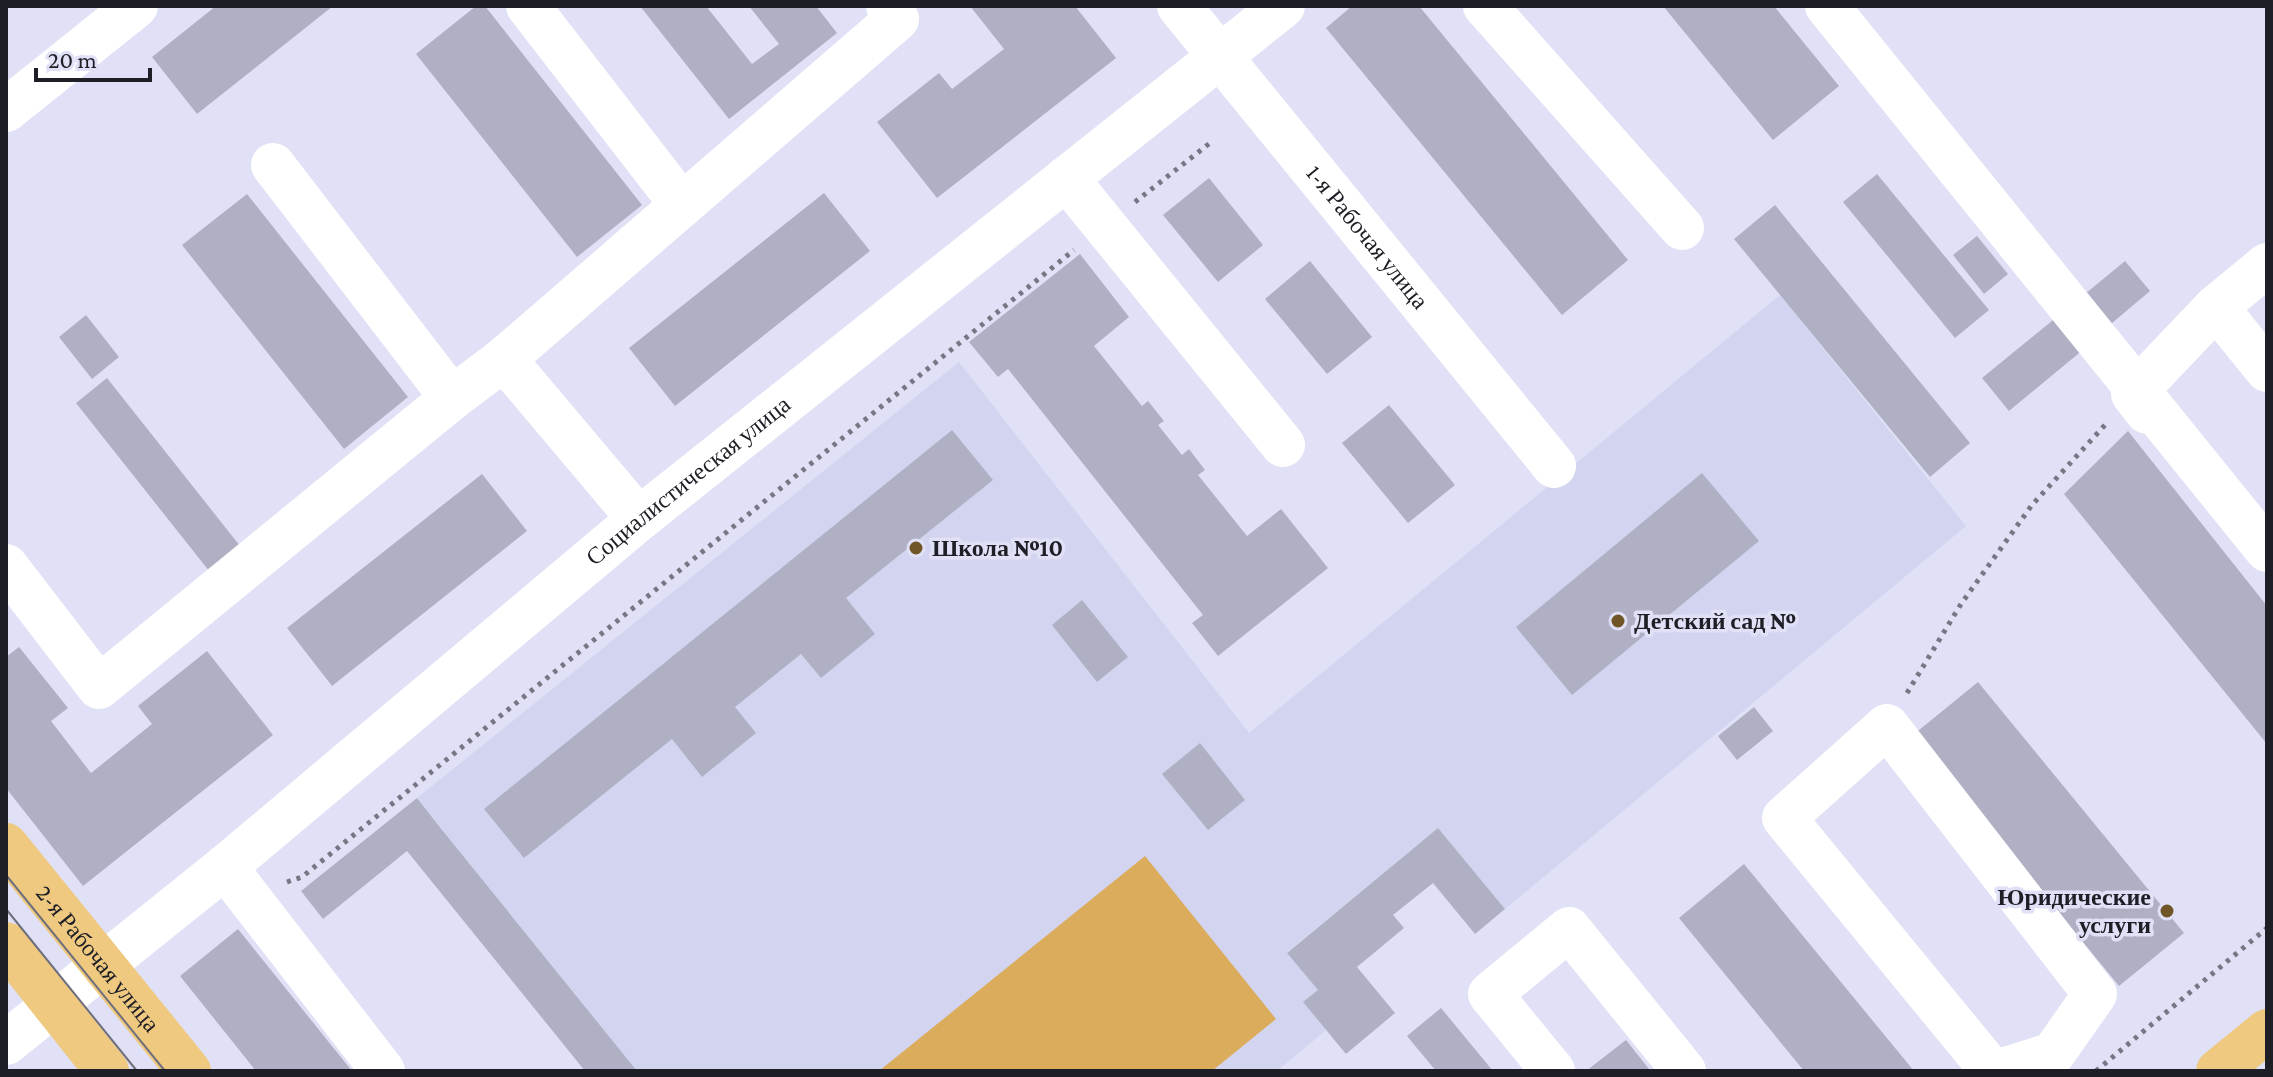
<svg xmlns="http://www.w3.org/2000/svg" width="2273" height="1077" font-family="'Crimson Pro',serif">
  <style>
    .built { fill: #d3d4f0 }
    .green { fill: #dbac5b }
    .building { fill: #b0b0c5 }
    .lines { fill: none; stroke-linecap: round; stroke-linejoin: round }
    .path { stroke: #767684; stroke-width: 5; stroke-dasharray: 4 6; stroke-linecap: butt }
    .minor { stroke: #fff; stroke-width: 44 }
    .major { stroke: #eec97f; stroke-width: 44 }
    .tram { stroke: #6f6f7d; stroke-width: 2 }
    .poi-dot { fill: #705527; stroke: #e0e0f6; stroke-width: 3 }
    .labels { text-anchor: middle; stroke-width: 7; stroke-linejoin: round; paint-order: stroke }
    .street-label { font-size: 24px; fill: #1e1e26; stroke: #e0e0f6 }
    .poi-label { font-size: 24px; font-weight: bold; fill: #1e1e26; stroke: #e0e0f6; text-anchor: start }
  </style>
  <rect width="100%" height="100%" fill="#e0e0f6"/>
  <path class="built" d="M1780,295L1966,526L1505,909L1438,828L1287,952L1318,990L1304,1003L1326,1030L1277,1071H637L417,798L959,362L1249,733Z"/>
  <path class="green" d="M1145,856L1276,1019L1212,1071H879Z"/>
  <path class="building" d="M216,6H333L197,114L152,57Z
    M476,6H485L642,205L577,257L416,54Z
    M640,6H706L752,64L779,44L749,6H816L837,33L729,119Z
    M970,6H1075L1116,58L937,198L877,122L939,73L952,89L1004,49Z
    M1352,6H1419L1628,260L1562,315L1326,28Z
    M1663,6H1774L1839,86L1773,140Z
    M1877,174L1989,310L1955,338L1843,202Z
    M1209,178L1263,245L1218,282L1163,215Z
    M824,193L870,251L675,406L629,348Z
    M247,194L408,397L344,449L182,245Z
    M1775,205L1970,443L1930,477L1734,239Z
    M1977,236L2008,274L1984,294L1953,255Z
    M1080,254L1129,317L1094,346L1142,406L1148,401L1164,421L1158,425L1182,455L1189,449L1205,470L1198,475L1247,536L1281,509L1328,568L1218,656L1192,623L1203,615L1008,369L998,377L969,342Z
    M1310,261L1372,337L1327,374L1265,299Z
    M2125,261L2150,291L2099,334L2074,303Z
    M86,315L119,357L92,379L59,337Z
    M2058,316L2084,349L2009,411L1982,378Z
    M107,378L248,556L217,581L76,403Z
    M1389,405L1455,485L1408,523L1342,443Z
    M952,430L993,480L846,598L875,634L821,678L801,654L735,707L756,733L702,777L672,739L524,858L484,809Z
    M2128,431L2267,606V744L2064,494Z
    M1702,473L1759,541L1572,695L1516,627Z
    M482,474L527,531L332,686L287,628Z
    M1082,600L1128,657L1097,682L1052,625Z
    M19,647L68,708L51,721L91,773L152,724L138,706L207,651L273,735L83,886L6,788V657Z
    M1978,682L2184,933L2119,986L1913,735Z
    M1754,707L1773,731L1737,760L1718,736Z
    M1200,743L1245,800L1208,830L1162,774Z
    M417,798L439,826L637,1071H585L407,851L323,919L301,891Z
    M1438,828L1505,909L1475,934L1433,883L1393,915L1404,928L1357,967L1395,1013L1346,1054L1303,1002L1318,990L1287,953Z
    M1744,864L1914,1071H1804L1679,918Z
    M238,929L352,1071H256L180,976Z
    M1441,1008L1493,1071H1436L1407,1036Z
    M1626,1040L1649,1069L1646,1071H1586Z"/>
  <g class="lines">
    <path class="path" d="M1135,202L1210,143
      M1907,693L1961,604L2032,505L2105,425
      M287,882L302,877L1074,250
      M2096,1071L2267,928"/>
    <g class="minor">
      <path d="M528,6L682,205"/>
      <path id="s1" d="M1179,6L1554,466"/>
      <path d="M1485,6L1682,228"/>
      <path d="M1827,6L2267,550"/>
      <path d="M6,110L136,6"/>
      <path d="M273,165L452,398"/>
      <path d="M1066,178L1283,445"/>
      <path d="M2216,307L2267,370"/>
      <path d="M2147,412L2133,394L2216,307L2267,265"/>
      <path d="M639,519L504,359L897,19L888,6"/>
      <path d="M6,566L99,687L452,398L504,359"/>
      <path d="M225,867L383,1071"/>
      <path id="s2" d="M6,1043L225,867L639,519L1283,6"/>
      <path d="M1553,1071L1490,994L1569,929L1684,1071"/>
      <path d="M1992,1071L1784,818L1887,726L2095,994L2053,1054L2000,1071"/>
    </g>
    <g class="major">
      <path id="s3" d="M6,845L189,1071"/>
      <path d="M6,944L107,1071"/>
      <path d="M2218,1071L2267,1031"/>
    </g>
    <path class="tram" d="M6,875L165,1071
      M6,909L137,1071"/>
  </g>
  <g class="poi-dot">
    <circle cx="916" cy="548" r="8"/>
    <circle cx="1618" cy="621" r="8"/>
    <circle cx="2167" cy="911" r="8"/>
  </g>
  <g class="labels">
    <g class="street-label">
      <text dy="8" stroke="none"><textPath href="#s1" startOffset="298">1-я Рабочая улица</textPath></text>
      <text dy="8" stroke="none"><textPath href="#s2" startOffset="884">Социалистическая улица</textPath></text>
      <text dy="8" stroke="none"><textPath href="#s3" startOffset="146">2-я Рабочая улица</textPath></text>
    </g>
    <g class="poi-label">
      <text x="932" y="556">Школа №10</text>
      <text x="1634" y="629">Детский сад №</text>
      <text x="2151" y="905" text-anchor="end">Юридические<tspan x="2151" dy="28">услуги</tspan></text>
    </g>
  </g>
  <rect width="2273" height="1077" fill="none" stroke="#1e1e26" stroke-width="16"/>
  <path d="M36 68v12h114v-12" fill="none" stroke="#1e1e26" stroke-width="4"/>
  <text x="48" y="68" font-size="24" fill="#1e1e26" stroke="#e0e0f6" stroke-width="6" paint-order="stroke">20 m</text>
</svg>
